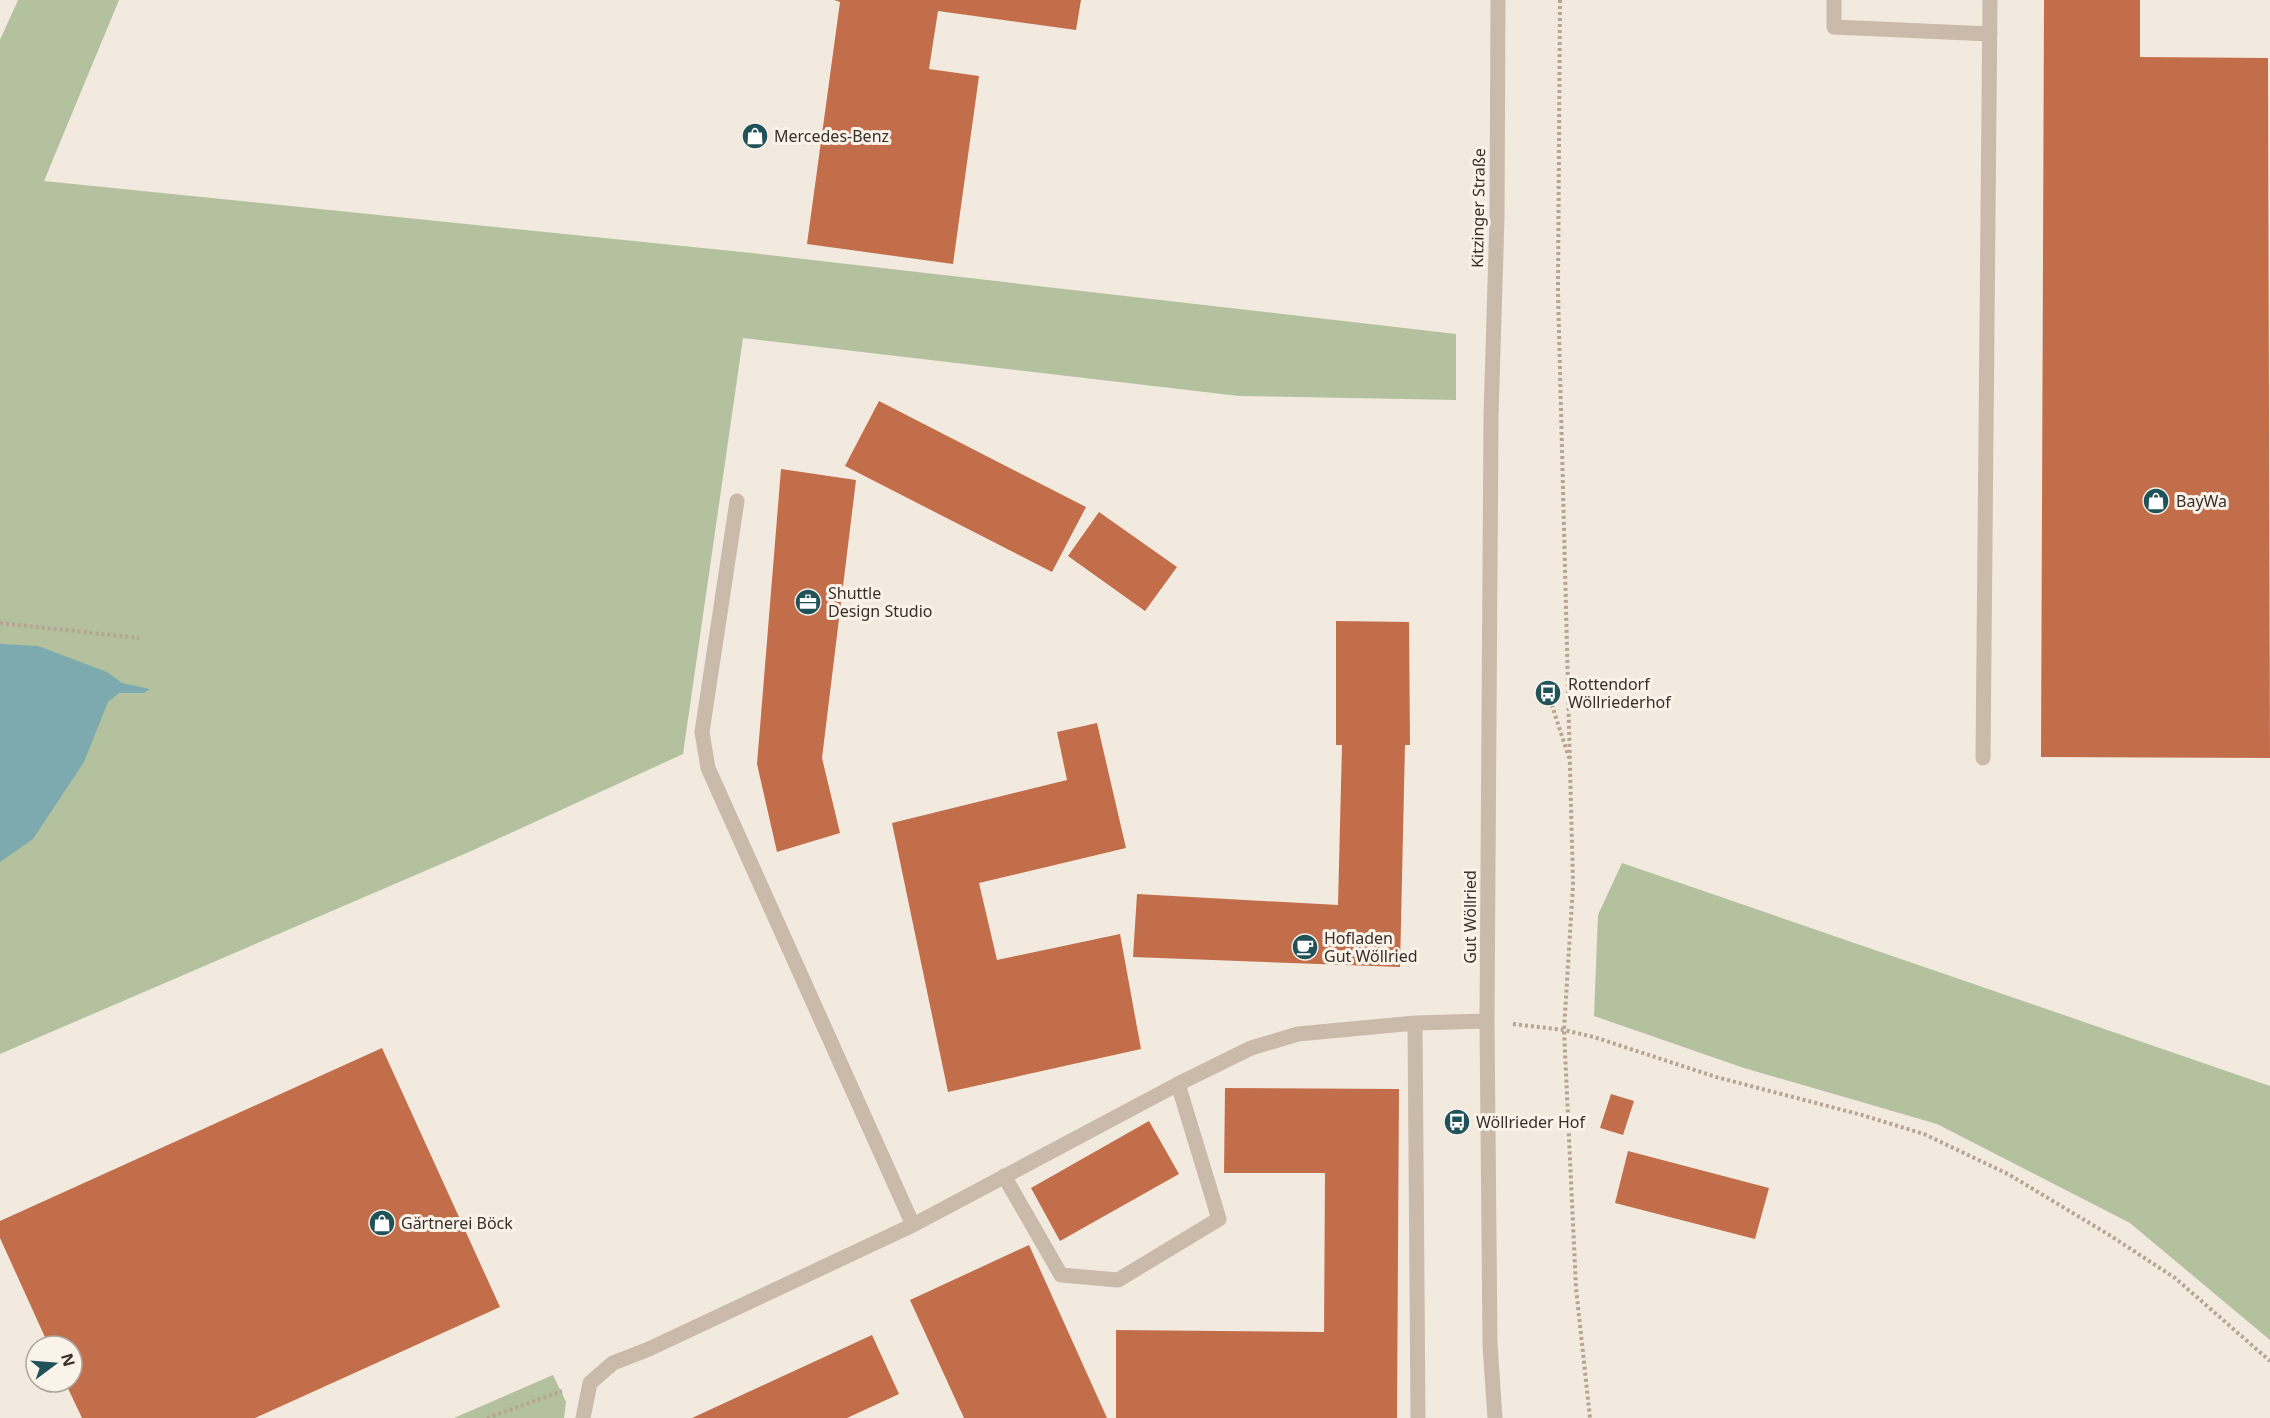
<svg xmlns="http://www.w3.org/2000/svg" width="2270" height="1418" font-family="'Noto Sans',sans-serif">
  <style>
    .green { fill: #b3c19e }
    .water { fill: #7daaaf }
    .building { fill: #c36e4b }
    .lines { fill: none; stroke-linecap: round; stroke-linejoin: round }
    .path { stroke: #b6a494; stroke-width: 4; stroke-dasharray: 3 3; stroke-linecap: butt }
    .minor { stroke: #cabaaa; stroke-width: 15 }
    .labels { text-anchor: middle; stroke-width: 6; stroke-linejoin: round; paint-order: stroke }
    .poi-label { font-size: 16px; fill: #382f29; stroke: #faf3ea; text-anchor: start }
    .street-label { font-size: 16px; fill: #382f29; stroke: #faf3ea }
  </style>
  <rect width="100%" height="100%" fill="#f2eade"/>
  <path class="green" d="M18,0H119L44,181L752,253L1456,334V400L1239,396L743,338L683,754L469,852L0,1054V40Z
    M1622,863L2270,1086V1340L2130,1223L1937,1124L1744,1068L1594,1016L1598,915Z
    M553,1375L566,1402L564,1418H454Z"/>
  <path class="water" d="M0,644L38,646L107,672L122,683L150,689L144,693H119L108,702L84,762L33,839L0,862Z"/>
  <path class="building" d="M834,0H1081L1076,30L938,11L929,69L979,76L953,264L807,244L840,2Z
    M2044,0H2140V57L2268,58L2270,758L2041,757Z
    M879,401L1086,507L1052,572L845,466Z
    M781,469L856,480L822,758L840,833L777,852L757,764Z
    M1099,512L1177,567L1145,611L1068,556Z
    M1336,621L1409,622L1410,745H1405L1400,967L1133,957L1137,894L1338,905L1342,745H1336Z
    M1097,723L1126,848L979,883L997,960L1120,934L1141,1049L948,1092L892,823L1067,780L1057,732Z
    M382,1048L500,1307L255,1418H82L65,1382H72V1346H49L0,1238V1221Z
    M1225,1088L1399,1089L1397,1418H1116V1330L1324,1332L1325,1173H1224Z
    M1611,1094L1634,1101L1623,1135L1600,1128Z
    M1149,1121L1179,1174L1060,1241L1031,1188Z
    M1628,1151L1769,1188L1755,1239L1615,1203Z
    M1029,1245L1107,1418H964L910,1300Z
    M872,1335L899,1394L847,1418H692Z"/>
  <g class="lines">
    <path class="path" d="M1560,0L1558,291L1573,885L1564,1030L1576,1288L1590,1418
      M0,623L139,638
      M1548,693L1569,758
      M1513,1024L1564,1030L1594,1037L1716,1077L1862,1115L1924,1134L2008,1174L2111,1236L2175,1278L2270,1361
      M487,1418L562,1391"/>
    <path class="minor" d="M1834,0V27L1990,34
      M737,501L702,732L708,768L913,1225
      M1983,758L1990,0
      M1415,1023L1418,1418
      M1004,1176L1061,1275L1118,1280L1219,1219L1178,1084
      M583,1418L590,1383L613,1363L649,1349L913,1225L1178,1084L1251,1048L1298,1034L1415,1023L1487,1021
      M1495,1418L1490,1344L1487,1021L1491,416L1497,218L1498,0"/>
  </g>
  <defs>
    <symbol id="shop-disc" viewBox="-11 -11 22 22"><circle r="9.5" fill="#1f5259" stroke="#faf3ea"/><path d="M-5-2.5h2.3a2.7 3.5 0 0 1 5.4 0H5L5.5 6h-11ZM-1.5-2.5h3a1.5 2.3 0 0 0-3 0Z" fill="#fff"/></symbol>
    <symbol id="office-disc" viewBox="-11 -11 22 22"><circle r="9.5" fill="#1f5259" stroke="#faf3ea"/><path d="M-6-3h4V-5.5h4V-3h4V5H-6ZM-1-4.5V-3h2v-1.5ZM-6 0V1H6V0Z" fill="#fff"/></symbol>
    <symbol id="bus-disc" viewBox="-11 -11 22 22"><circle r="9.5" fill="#1f5259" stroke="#faf3ea"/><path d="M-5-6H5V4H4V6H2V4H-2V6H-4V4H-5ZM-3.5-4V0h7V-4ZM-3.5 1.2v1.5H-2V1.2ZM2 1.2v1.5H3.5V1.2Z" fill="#fff"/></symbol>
    <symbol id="cafe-disc" viewBox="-11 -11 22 22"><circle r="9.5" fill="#1f5259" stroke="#faf3ea"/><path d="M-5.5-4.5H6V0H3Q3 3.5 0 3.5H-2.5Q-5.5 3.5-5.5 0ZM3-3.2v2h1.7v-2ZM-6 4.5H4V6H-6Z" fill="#fff"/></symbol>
  </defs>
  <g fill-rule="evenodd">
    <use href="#shop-disc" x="740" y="121" width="30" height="30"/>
    <use href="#shop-disc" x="2141" y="486" width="30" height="30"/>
    <use href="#office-disc" x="793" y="587" width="30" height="30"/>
    <use href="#bus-disc" x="1533" y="678" width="30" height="30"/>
    <use href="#cafe-disc" x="1290" y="932" width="30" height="30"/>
    <use href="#bus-disc" x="1442" y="1107" width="30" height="30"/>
    <use href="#shop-disc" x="367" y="1208" width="30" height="30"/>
  </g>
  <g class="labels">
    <g class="poi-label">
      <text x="774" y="142">Mercedes-Benz</text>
      <text x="2176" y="507">BayWa</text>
      <text x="828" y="599">Shuttle<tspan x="828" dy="18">Design Studio</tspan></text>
      <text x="1568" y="690">Rottendorf<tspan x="1568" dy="18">Wöllriederhof</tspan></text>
      <text x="1324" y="944">Hofladen<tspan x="1324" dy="18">Gut Wöllried</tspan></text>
      <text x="1476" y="1128">Wöllrieder Hof</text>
      <text x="401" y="1229">Gärtnerei Böck</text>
    </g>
    <g class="street-label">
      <text transform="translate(1478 208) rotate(-89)" y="6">Kitzinger Straße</text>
      <text transform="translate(1470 917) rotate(-90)" y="6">Gut Wöllried</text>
    </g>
  </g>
  <g transform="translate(54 1364) rotate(74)"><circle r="28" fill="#faf3ea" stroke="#aca59d" stroke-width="1.5"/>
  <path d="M0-4.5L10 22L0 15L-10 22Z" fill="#1f5259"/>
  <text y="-9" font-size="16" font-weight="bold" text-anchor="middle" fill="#382f29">N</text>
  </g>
</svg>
